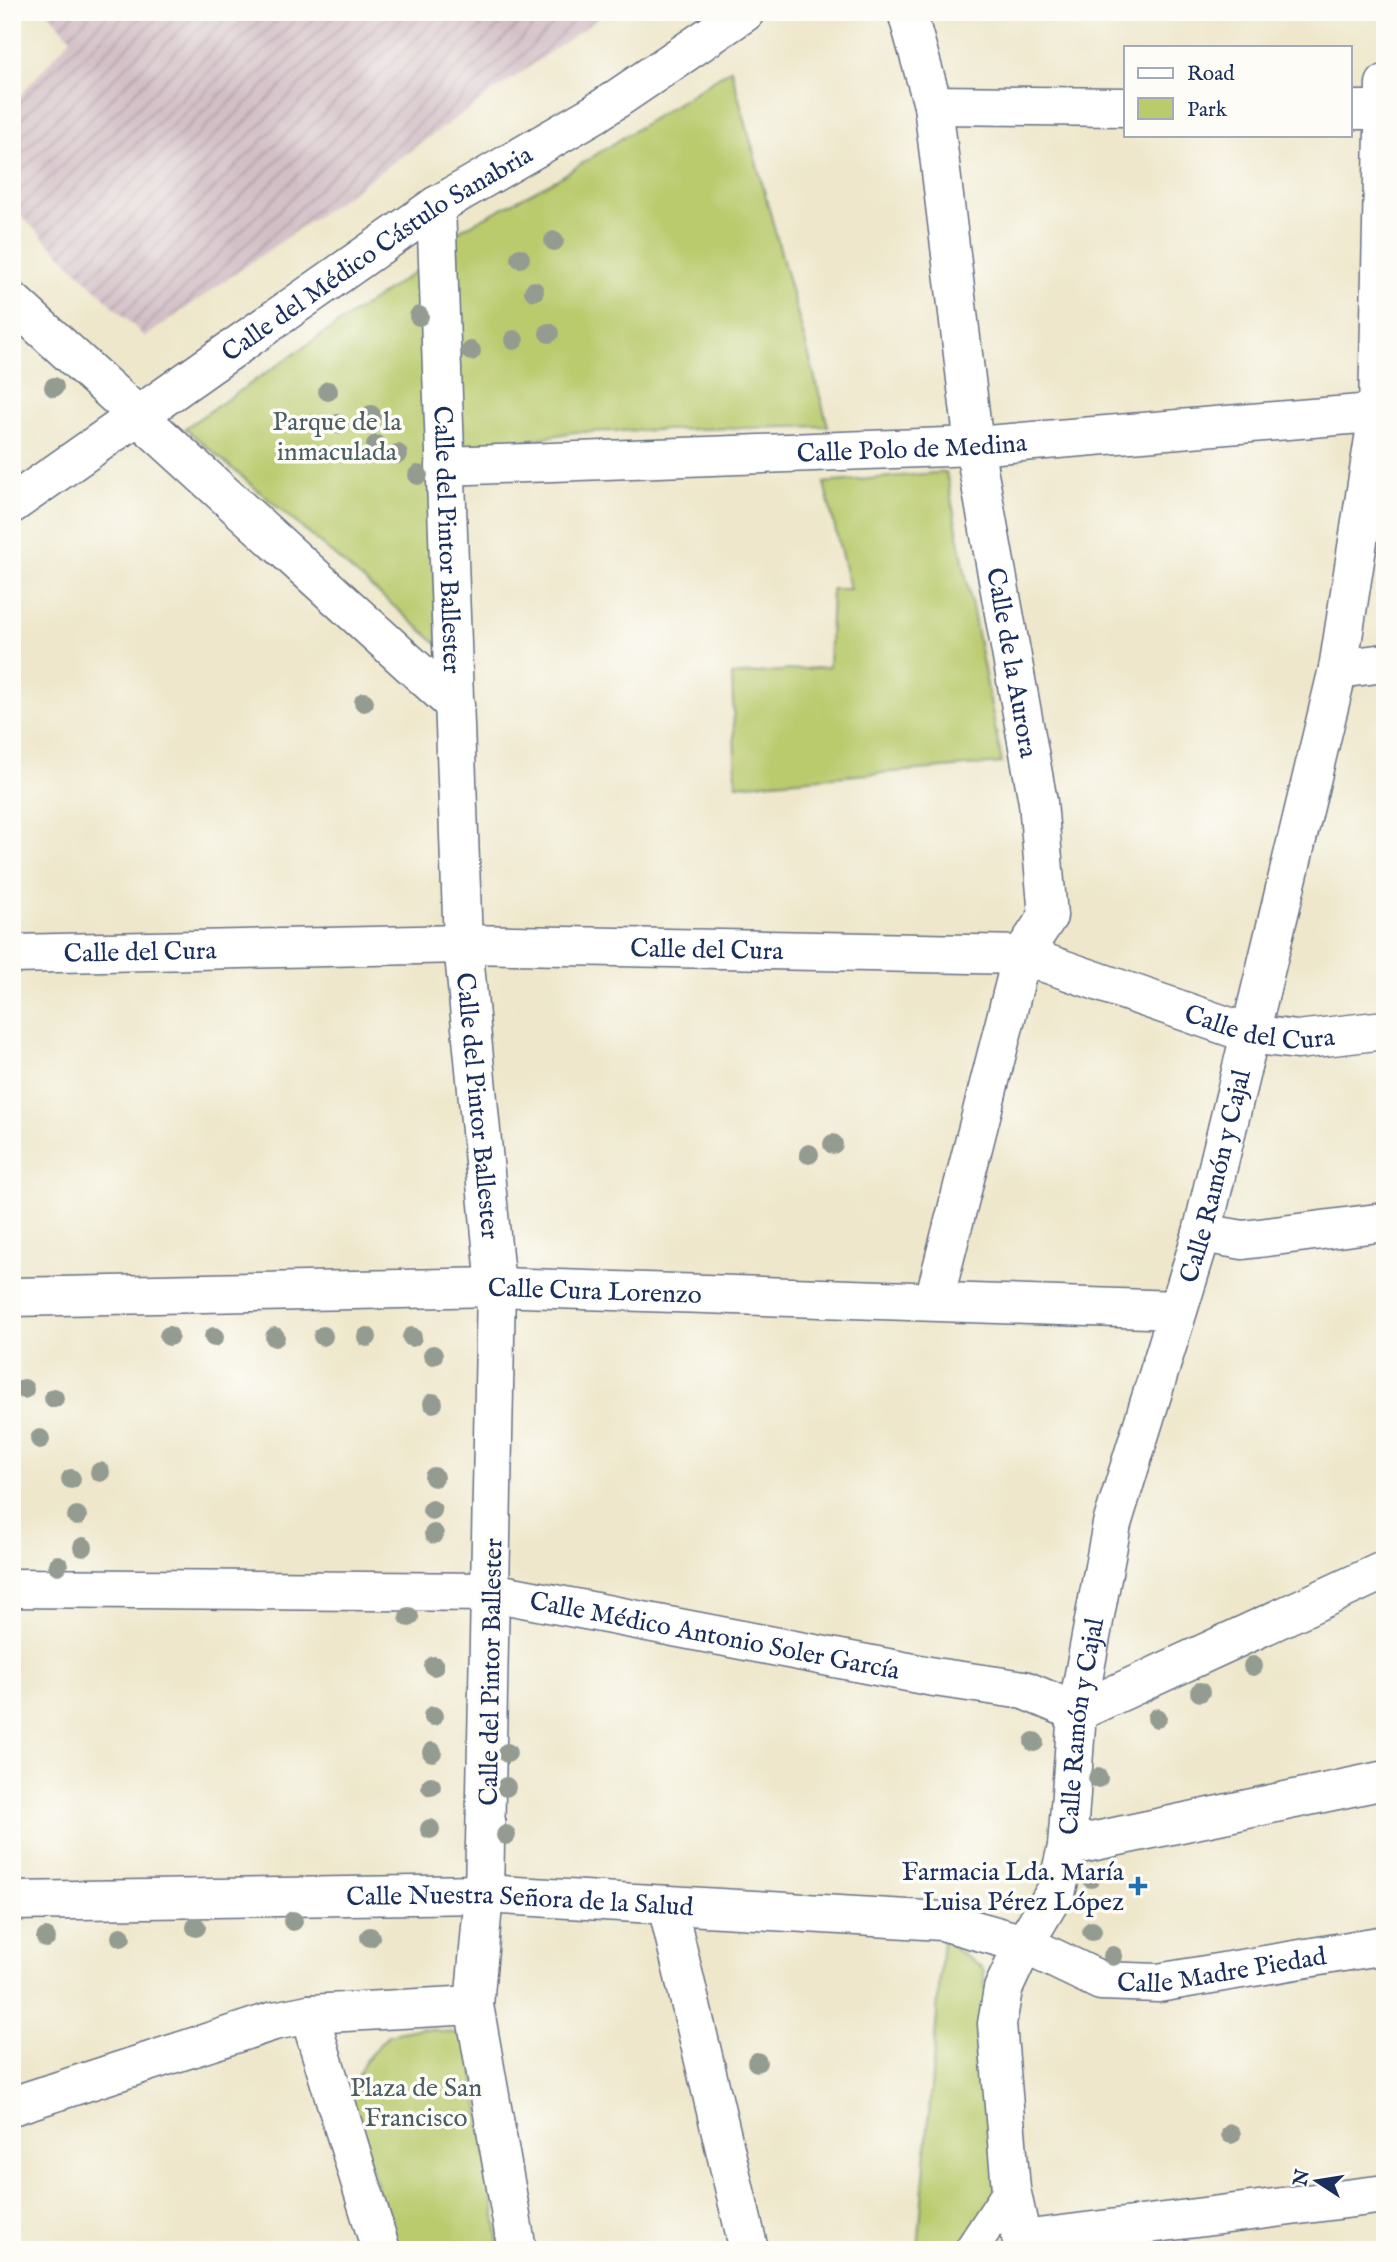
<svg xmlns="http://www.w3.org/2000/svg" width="1397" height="2262" font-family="'IM FELL English',serif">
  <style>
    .industrial { fill: url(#industrial-furrows) }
    .green { fill: #bacb6e; stroke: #6a7d66; stroke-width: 2 }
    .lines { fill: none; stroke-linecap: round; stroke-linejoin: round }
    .pedestrian-casing { stroke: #656f84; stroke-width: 36 }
    .minor-casing { stroke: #656f84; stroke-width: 41 }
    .pedestrian { stroke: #fff; stroke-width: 33 }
    .minor { stroke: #fff; stroke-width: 38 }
    .tree { fill: #949c92 }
    .poi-dot { fill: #1f6fb2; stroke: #fdfcf7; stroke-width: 2.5 }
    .labels { text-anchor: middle; stroke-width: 7; stroke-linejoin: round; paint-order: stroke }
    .street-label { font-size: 26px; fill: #1b2f5e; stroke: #fdfcf7 }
    .park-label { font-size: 26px; fill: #4b5e63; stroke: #fdfcf7 }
    .poi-label { font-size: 26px; fill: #1b2f5e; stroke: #fdfcf7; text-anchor: end }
  </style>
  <defs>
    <pattern id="industrial-furrows" width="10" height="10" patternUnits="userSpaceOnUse" patternTransform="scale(1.75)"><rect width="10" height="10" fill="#d2bec5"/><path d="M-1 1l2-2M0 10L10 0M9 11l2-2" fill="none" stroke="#aa9ba3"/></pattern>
  </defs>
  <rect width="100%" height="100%" fill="#fdfcf7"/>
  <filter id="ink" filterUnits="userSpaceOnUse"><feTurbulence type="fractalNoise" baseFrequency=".0143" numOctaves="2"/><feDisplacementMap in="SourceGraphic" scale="14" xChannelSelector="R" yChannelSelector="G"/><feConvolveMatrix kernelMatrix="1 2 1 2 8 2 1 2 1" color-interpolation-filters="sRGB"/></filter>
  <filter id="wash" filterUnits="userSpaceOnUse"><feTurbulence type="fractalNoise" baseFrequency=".00686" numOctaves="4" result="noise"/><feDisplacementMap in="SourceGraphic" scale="28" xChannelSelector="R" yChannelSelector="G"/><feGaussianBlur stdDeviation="1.57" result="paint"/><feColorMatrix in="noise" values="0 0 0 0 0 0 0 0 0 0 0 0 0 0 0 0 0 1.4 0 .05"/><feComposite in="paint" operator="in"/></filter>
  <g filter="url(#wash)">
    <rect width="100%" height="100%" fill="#eee7cb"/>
    <path class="industrial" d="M48,12H607L145,337L12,207V105L71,38Z"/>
    <path class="green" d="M731,69L828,426L574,432L445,455L437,242L556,180Z
      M422,267L438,644L185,428Z
      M946,472L1002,763L736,785L732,675L829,667L832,589H850L824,483Z
      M943,1939L983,1969L988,2008L999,2250H918Z
      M421,2028L460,2034L470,2044L500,2250H396L350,2097L364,2062L388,2035Z"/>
  </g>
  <g filter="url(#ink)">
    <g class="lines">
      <defs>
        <path id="pedestrian" d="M971,2250L1011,2189"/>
        <g id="minor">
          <path id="s1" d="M907,12L933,105L974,446L1038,802L1048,916L1022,955L934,1300"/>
          <path d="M933,105L1126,107"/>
          <path d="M1350,110H1384"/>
          <path id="s2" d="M436,206L463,944L496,1287L484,1894L474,2005L517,2250"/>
          <path d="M12,301L455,705"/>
          <path id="s3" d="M445,466L974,446L1385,412"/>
          <path id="s4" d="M12,504L436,206L596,113L745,12"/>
          <path d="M1338,669L1385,663"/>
          <path id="s5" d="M12,954L463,944L1022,955L1250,1034L1297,1040L1385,1030"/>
          <path d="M1202,1233L1243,1240L1385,1222"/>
          <path id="s6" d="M12,1297L496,1287L1178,1310"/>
          <path id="s7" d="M12,1588L492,1592L934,1677L1024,1690L1077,1712L1385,1570"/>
          <path d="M1067,1847L1385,1780"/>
          <path id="s8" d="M12,1901L484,1894L942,1921L1024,1944L1101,1981L1158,1983L1385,1945"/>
          <path d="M667,1905L749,2250"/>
          <path d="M309,2014L381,2250"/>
          <path d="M12,2106L274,2021L309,2014L474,2005"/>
          <path d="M1022,2240L1385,2194"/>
          <path id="s9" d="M1024,2250L1011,2189L997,2024L1003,1989L1024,1944L1057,1889L1067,1847L1077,1712L1112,1524L1202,1233L1338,669L1378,413L1385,84"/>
        </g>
      </defs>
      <use href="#pedestrian" class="pedestrian-casing"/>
      <use href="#minor" class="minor-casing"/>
      <use href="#pedestrian" class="pedestrian"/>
      <use href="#minor" class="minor"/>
    </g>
    <g class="tree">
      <circle cx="554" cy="241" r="10"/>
      <circle cx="520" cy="258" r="10"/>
      <circle cx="534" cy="291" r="10"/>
      <circle cx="419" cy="316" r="10"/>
      <circle cx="549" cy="333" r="10"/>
      <circle cx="514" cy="340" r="10"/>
      <circle cx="471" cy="351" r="10"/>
      <circle cx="54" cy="387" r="10"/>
      <circle cx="328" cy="391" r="10"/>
      <circle cx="371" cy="415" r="10"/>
      <circle cx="338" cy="424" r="10"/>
      <circle cx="376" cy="445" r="10"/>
      <circle cx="398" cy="454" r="10"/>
      <circle cx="418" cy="475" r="10"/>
      <circle cx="364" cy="702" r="10"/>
      <circle cx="833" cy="1144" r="10"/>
      <circle cx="809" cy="1154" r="10"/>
      <circle cx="169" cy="1336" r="10"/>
      <circle cx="323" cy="1336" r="10"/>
      <circle cx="214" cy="1337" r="10"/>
      <circle cx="275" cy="1337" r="10"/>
      <circle cx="367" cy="1337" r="10"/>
      <circle cx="412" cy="1337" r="10"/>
      <circle cx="433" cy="1355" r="10"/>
      <circle cx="24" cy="1389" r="10"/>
      <circle cx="54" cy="1398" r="10"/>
      <circle cx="433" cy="1403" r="10"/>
      <circle cx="40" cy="1439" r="10"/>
      <circle cx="100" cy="1472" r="10"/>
      <circle cx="434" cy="1477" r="10"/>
      <circle cx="71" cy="1479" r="10"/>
      <circle cx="432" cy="1510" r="10"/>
      <circle cx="77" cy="1516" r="10"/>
      <circle cx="434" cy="1534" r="10"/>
      <circle cx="83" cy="1547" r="10"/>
      <circle cx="58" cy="1565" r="10"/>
      <circle cx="409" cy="1617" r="10"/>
      <circle cx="434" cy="1666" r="10"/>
      <circle cx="1253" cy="1666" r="10"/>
      <circle cx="1200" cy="1692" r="10"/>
      <circle cx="433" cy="1716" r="10"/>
      <circle cx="1157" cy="1718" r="10"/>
      <circle cx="1034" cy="1742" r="10"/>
      <circle cx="432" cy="1752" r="10"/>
      <circle cx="507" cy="1753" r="10"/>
      <circle cx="1098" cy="1778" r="10"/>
      <circle cx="431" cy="1786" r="10"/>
      <circle cx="506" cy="1787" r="10"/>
      <circle cx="430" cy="1829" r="10"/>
      <circle cx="506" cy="1835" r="10"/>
      <circle cx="1091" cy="1878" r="10"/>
      <circle cx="293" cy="1921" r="10"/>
      <circle cx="196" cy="1927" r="10"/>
      <circle cx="1092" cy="1931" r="10"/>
      <circle cx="121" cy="1937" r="10"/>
      <circle cx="370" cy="1937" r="10"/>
      <circle cx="46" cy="1938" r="10"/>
      <circle cx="1113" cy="1956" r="10"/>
      <circle cx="757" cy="2062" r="10"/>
      <circle cx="1231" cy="2134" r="10"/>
    </g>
  </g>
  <path class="poi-dot" d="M1134.5 1875.5h7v7h7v7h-7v7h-7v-7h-7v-7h7z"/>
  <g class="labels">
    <g class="street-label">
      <text dy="9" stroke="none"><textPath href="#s4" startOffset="443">Calle del Médico Cástulo Sanabria</textPath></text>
      <text dy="9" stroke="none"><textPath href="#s3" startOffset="467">Calle Polo de Medina</textPath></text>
      <text dy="9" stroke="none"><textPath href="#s2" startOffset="334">Calle del Pintor Ballester</textPath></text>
      <text dy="9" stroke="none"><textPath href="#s1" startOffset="660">Calle de la Aurora</textPath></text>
      <text dy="9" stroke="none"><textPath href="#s5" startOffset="695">Calle del Cura</textPath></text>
      <text dy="9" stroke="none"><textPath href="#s5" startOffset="128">Calle del Cura</textPath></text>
      <text dy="9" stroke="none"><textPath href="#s5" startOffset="1260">Calle del Cura</textPath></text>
      <text dy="9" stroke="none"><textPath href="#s2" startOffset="901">Calle del Pintor Ballester</textPath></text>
      <text dy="9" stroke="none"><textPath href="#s9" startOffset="1110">Calle Ramón y Cajal</textPath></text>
      <text dy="9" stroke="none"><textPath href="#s6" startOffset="583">Calle Cura Lorenzo</textPath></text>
      <text dy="9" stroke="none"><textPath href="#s7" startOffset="707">Calle Médico Antonio Soler García</textPath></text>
      <text transform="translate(490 1672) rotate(-89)" y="9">Calle del Pintor Ballester</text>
      <text dy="9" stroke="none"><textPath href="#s9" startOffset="542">Calle Ramón y Cajal</textPath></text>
      <text dy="9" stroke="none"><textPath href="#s8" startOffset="508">Calle Nuestra Señora de la Salud</textPath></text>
      <text dy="9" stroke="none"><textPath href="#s8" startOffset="1223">Calle Madre Piedad</textPath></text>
    </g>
    <g class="park-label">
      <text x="337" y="430">Parque de la<tspan x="337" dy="30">inmaculada</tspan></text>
      <text x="416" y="2096">Plaza de San<tspan x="416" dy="30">Francisco</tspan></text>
    </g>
    <g class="poi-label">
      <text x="1124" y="1880">Farmacia Lda. María<tspan x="1124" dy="30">Luisa Pérez López</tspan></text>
    </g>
  </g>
  <rect width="1397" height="2262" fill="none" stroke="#fdfcf7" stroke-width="42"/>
  <rect x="1124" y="46" width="228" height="91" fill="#fdfcf7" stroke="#a3aaba" stroke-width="2"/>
  <rect x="1138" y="68" width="35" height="10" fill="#ffffff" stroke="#a3aaba" stroke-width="2"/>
  <text x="1187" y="80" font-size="21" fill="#1b2f5e">Road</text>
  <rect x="1138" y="98" width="35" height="21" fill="#bacb6e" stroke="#a3aaba" stroke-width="2"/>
  <text x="1187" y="116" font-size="21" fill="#1b2f5e">Park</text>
  <g transform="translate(1317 2181) rotate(282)" stroke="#fdfcf7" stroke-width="5" paint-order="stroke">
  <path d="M0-5L12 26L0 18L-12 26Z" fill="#1b2f5e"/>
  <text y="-10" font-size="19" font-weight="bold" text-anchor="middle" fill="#1b2f5e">N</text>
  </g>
</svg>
